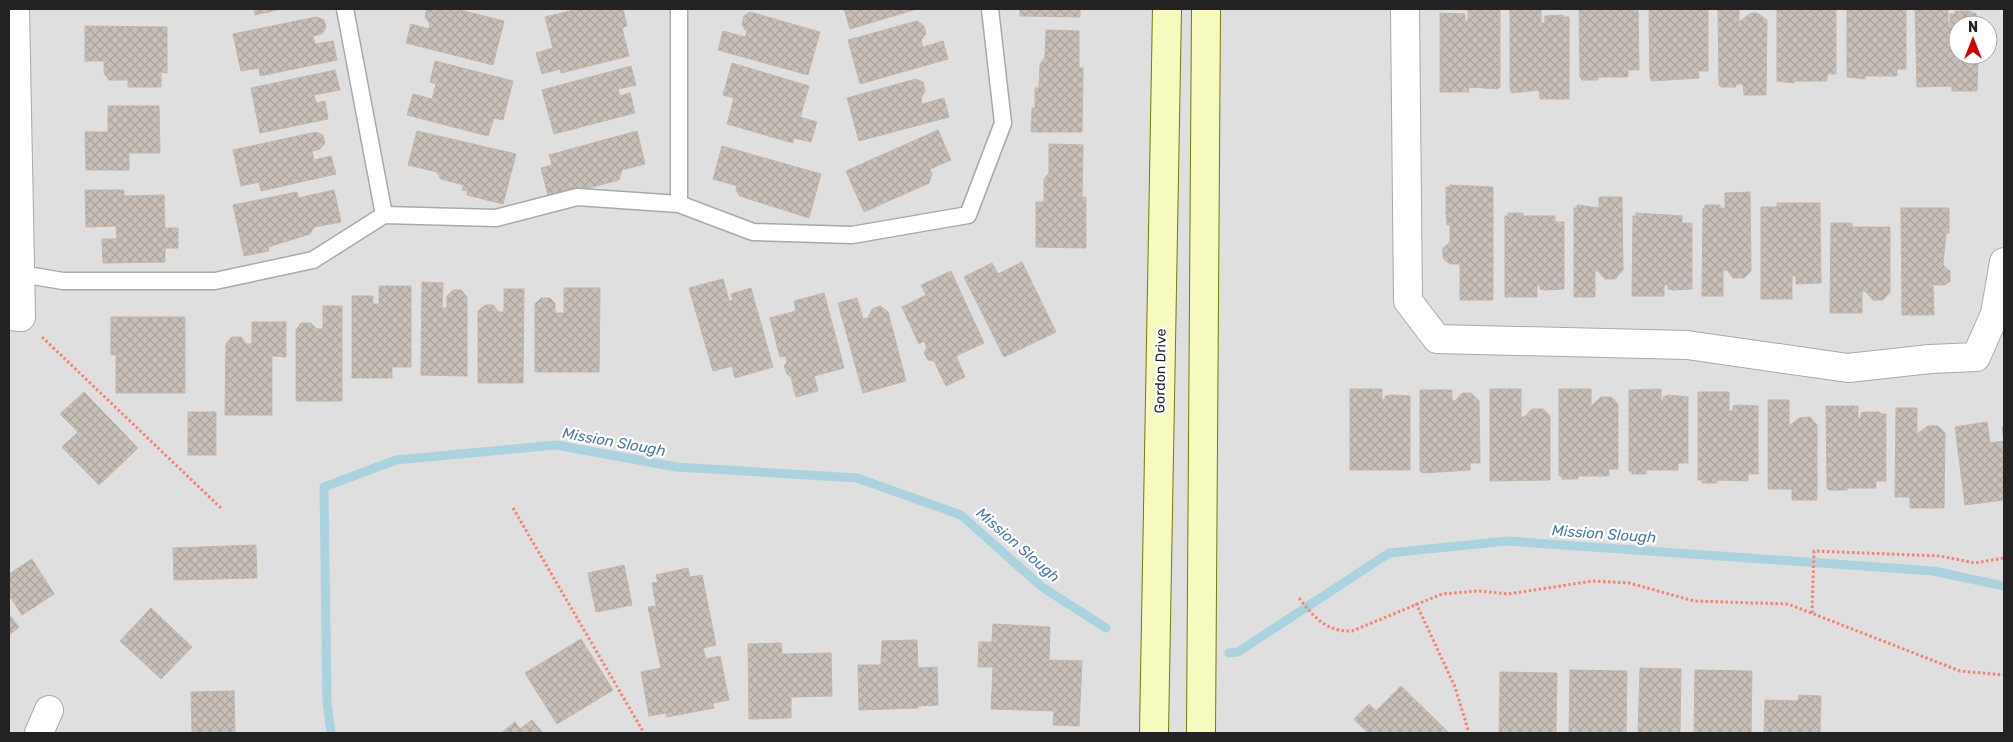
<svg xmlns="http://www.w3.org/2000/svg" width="2013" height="742" font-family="Rubik,sans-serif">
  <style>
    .residential { fill: #e0dfdf; fill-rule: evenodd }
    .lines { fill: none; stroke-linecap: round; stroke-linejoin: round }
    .stream { stroke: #aad3df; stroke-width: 9 }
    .building { fill: url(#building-cross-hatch); stroke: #c4b6ab }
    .service-casing { stroke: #a9a9a9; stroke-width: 19 }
    .minor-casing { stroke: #a9a9a9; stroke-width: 30 }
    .secondary-casing { stroke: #707d05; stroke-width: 30 }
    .path { stroke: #fa8072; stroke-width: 3; stroke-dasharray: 2.5 2.5; stroke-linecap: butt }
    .service { stroke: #fff; stroke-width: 16 }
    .minor { stroke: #fff; stroke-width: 28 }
    .secondary { stroke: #f7fabf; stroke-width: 28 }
    .labels { text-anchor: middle; stroke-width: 4.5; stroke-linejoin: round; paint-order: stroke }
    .street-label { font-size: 14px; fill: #222; stroke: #fff }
    .water-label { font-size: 15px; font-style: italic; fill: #4a7aab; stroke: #fff }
  </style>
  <defs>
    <pattern id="building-cross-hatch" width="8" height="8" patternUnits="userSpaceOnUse" patternTransform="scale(1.25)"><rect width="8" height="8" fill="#c7bfb8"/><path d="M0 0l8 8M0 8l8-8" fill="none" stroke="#aba49e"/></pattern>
  </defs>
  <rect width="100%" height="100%" fill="#f2efe9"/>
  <path class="residential" d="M9,9H2004V733H9ZM1958,25H1988V55H1958Z"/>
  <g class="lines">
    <path class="stream" d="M1229,653L1238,652L1389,553L1507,541L1933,571L2004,586
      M331,733L327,703L324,487L396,460L556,445L676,467L857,478L961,515L1042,587L1106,628"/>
  </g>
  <path class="building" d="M254,9H282L255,15Z
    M427,9H456L504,21L493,65L406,43L411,24L429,29L430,24L425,17Z
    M578,9H623L627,26L622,28L629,56L561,73L560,69L542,74L536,53L553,48L545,17Z
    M844,9H917L850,29Z
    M1020,9H1080V17L1020,16Z
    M1468,9H1500V87L1498,89L1469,87V92H1440V13L1465,14V21H1468Z
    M1510,9H1541V23H1545V16L1563,15V17H1569V99H1540L1539,90L1512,93L1510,90Z
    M1579,9H1638L1639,70H1628V77H1598V80H1582L1580,77Z
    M1649,9H1708V71H1698L1699,78L1652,81L1650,78Z
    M1718,9H1739V22L1751,13H1757L1767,20L1766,95H1744L1743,84H1736V87H1721L1719,85Z
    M1777,9H1809V11L1811,9H1836V74H1827V81H1794V83L1777,81Z
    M1847,9H1906V69H1897V76H1865V79L1847,77Z
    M1915,9H1948V23H1950V14H1955V11H1971V13H1976V25H1958V55H1978L1977,91H1952V86L1917,87Z
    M750,12L820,32L808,75L718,50L723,31L745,37L747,32L742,25L744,16Z
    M316,17L324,20L326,27L322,34L313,36L315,44L333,41L337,60L260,76L259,68L241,71L233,34Z
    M917,21L924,26L926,34L921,40L923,47L943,41L948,59L860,84L848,40Z
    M85,26L167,27V73L161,72V87H128V80H109L104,73V61H85Z
    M1046,30L1079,31V68H1083L1082,132H1031L1032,108H1035V88H1039L1040,64L1045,57Z
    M435,61L513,81L503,120L494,118L488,136L407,115L413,94L432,99L436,84L430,82Z
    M732,63L809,86L800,117L817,122L811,142L794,138L793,143L727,124L734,98L723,95Z
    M631,66L636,85L618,89L620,96L630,93L635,113L554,134L542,90Z
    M335,70L340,90L314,95L316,103L325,101L328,119L260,133L251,88Z
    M916,79L923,82L925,91L921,98L922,104L944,98L949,117L859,141L847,98Z
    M108,106H159L160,153H129V170H86L85,132H108Z
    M938,130L951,160L930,169L932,174L929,183L864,212L846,171Z
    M417,131L516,154L503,204L467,195L468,191L462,190L464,185L441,179L437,172L408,165Z
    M637,131L645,164L622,170L619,180L574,192L550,203L541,168L552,165L549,155Z
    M316,132L323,135L325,143L320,149L312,151L314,160L331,156L336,174L261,191L259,182L241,186L233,150Z
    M1049,144L1083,145L1082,197H1086V248L1036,247V202H1044V179L1049,173Z
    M722,146L821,174L809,218L740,196L736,190L737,186L713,179Z
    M1450,185L1493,187V300H1460V264H1450L1443,258V248L1450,242V225H1447L1446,212V187H1450Z
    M85,190H124V196L164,195L165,228H178V248H165V262L103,263L102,239H117L116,226L86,227Z
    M334,190L341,222L314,227L310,234L268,247L269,251L244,256L233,205L297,192L298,198Z
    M1750,192L1751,271L1744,278H1733L1727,270H1723V296H1702L1703,208H1705V205H1720V208H1725V193Z
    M1599,197H1622L1623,270L1615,279H1605L1598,271H1595V297H1574V208H1577V205L1599,208Z
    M1777,203H1820L1821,283L1796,284V276H1792V299H1761V207H1777Z
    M1901,208H1949V233H1946L1943,265L1950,271V281L1945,285H1933L1934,315H1902Z
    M1508,213H1523V216H1555V222H1564V289L1545,290L1540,289V285H1537V297H1505V216H1508Z
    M1636,213L1682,216V223H1692V289L1673,290L1668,289V285H1664V296H1632L1633,216H1636Z
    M1831,223H1852V227H1890V292L1883,300H1873L1865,291H1862V313H1830Z
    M1022,262L1056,332L1004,357L964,277L992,263L998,274Z
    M951,271L984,343L956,356L965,377L946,386L934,361L928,360L924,353L927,348L924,341L919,344L902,307L926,295L921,285Z
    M723,279L729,301L733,300L731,294L751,288L773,367L735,378L732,366L713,371L689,288Z
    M422,282L443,283L442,308H447V296L453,290H461L467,297V376L421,375Z
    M379,286H411V367H392V378H352V296H373V304H379Z
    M564,288H600L599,372H535V304L541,298H550L555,303V313H564Z
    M504,289H524L523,383H478V311L485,305H493L499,312H504Z
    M824,293L844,368L814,376L818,391L796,397L791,377L787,374L784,366L787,362L786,356L780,357L770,318L796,311L794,301Z
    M857,298L863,319L868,318L872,309L880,306L888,312L906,381L863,393L838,303Z
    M323,306H342V401H296V330L301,323H311L317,329H323Z
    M111,317H185V393H116V355H111Z
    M252,322H286V357L272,356V415H225L226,344L232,337H241L247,344H252Z
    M1350,389H1382V400H1385V396L1391,395L1410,396V470H1350Z
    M1490,389H1521V417H1524L1532,409H1543L1550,416V480L1490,481Z
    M1559,389H1591V406L1601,397H1611L1618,404V469H1609V476H1578V479H1562V476H1559Z
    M1661,389V401H1663V397L1669,395L1688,397V463H1678V470H1646V474H1632V471H1629V390Z
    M1420,390H1452V401H1455L1462,393H1471L1479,401L1480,463H1470V470L1423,473L1420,471Z
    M84,392L138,448L99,485L62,447L78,432L60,414Z
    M1698,392H1729V411H1733V406L1738,405L1758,406V474H1748V481L1717,480V483H1702V480H1698Z
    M1768,400H1789V426L1799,418L1810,417L1817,425V500H1792V489H1768Z
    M1826,406H1858V418H1861V413L1866,412H1880V414H1886V481H1876V488H1847V490H1829L1827,488Z
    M1896,408H1917V434L1928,426H1938L1945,433L1944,508H1910V497H1895Z
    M188,412H216V455H188Z
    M1987,422L1990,443L2004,441L2002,427H2004V500L1965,505L1955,427Z
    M256,545L257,578L174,580L173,548Z
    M32,559L54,594L22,615L9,595V574Z
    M624,565L632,605L596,612L588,573Z
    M688,568L690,577L702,575L716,645L703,648L706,659L720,656L729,700L713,703L714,708L667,717L666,713L649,716L641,672L661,668L648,607L656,606L652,583L658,582L656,575Z
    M151,608L192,647L161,679L120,641Z
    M9,614L19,627L9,635Z
    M993,624L1050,627L1049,660L1082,661L1079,726L1053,725L1054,711L991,709L993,667H978L979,642H992Z
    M581,639L613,690L557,724L525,673Z
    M917,640L918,668L937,667L938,705L918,706V708L859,710L858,665H881L882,641Z
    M781,643L782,654L831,653L832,696L791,697V718L749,719L748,644Z
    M1640,668L1681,669L1680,733H1638Z
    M1570,670L1627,671L1626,733H1569Z
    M1695,670L1752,671L1751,733H1694Z
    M1500,672L1557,673L1556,733H1499Z
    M1401,686L1448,732L1368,733L1354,719L1369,704L1376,711Z
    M234,691L235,733H192L191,692Z
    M1799,695L1821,696L1820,733H1764L1765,700L1798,701Z
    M532,720L543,733H501L515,722L520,729Z"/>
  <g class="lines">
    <defs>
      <path id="service" d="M345,9L384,215
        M679,9V204
        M21,274L63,281H215L313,260L384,215L496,218L577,197L679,204L753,232L852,235L968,215L1003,123L990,9"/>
      <path id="minor" d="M1405,9L1408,301L1437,339L1687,345L1848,368L1930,359L1976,357L1995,314L2004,262
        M9,316L21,317L15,9
        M39,733L49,710"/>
      <path id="secondary" d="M1154,733L1167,9
        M1201,733L1206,9"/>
    </defs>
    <use href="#service" class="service-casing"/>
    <use href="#minor" class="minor-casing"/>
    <use href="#secondary" class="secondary-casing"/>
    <path class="path" d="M42,337L222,509
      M513,508L644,733
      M1299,598C1314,617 1326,632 1352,631L1442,594L1478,591L1508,594L1593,581L1629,583L1694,601L1788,604L1960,671L2004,675
      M1416,603L1455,687L1469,733
      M1812,613L1814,551L1940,556L1975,563L2004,558"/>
    <use href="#service" class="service"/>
    <use href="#minor" class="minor"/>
    <use href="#secondary" class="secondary"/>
  </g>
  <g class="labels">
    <g class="street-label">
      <text transform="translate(1160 371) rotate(-89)" y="5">Gordon Drive</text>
    </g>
    <g class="water-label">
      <text transform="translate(614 442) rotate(10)" y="5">Mission Slough</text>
      <text transform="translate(1604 534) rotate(4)" y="5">Mission Slough</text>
      <text transform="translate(1018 545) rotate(41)" y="5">Mission Slough</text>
    </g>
  </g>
  <rect width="2013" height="742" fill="none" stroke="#222222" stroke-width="20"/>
  <g transform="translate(1973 40)"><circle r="24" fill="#ffffff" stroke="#a7a7a7"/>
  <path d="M0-4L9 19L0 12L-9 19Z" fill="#d40000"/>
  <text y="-8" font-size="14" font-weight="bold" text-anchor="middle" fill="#222222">N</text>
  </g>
</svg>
